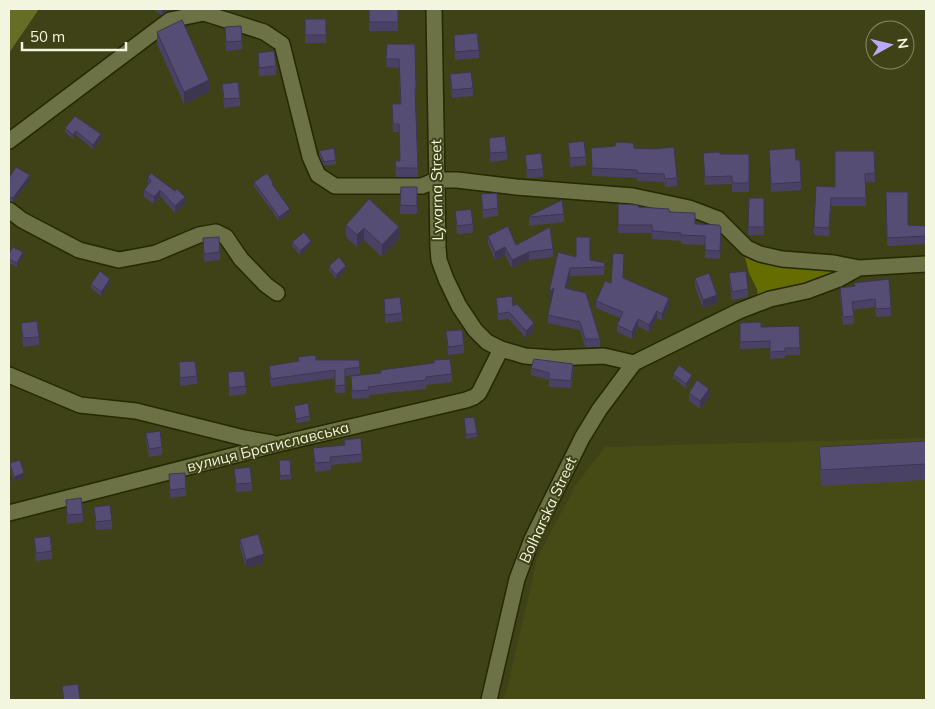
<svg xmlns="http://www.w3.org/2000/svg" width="935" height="709" font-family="Mulish,sans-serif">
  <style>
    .built { fill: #464b16 }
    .green { fill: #666d25 }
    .forest { fill: #666d00 }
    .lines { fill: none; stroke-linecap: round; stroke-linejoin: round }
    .street-casing { stroke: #252800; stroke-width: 18 }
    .street { stroke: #6c7246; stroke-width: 15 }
    .wall { fill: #4a4264 }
    .shaded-wall { fill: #3c3651 }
    .building { fill: #564d74; stroke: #3c3651 }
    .labels { text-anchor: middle; stroke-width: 4; stroke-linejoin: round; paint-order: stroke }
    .street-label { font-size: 15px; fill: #f2f6de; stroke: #3e4216 }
  </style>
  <rect width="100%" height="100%" fill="#3e4216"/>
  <path class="built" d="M926,438V700H502L507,689L537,559L575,486L605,447Z"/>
  <path class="green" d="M9,9H39L9,53Z"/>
  <path class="forest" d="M744,253L835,267L837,276L758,299L757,289L749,273Z"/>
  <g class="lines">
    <defs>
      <path id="street" d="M434,9L438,248L439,260L446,279L459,306L475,330L487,342L501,349L525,356L553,358L604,356L634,363
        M9,141L170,20L204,13L264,32L282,44L310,157L318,175L335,186H422L436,180H457L516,187L633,196L689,208L718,219L747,248L760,254L782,259L834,263L859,268
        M9,210L22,220L79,250L119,260L156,253L199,235L216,232L226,237L241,259L266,285L277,293
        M9,375L80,405L136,411L244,438L272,443
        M9,513L278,444L466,400L474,397L479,393L501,349
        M489,700L517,579L532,539L582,438L599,410L634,363L739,311L770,299L807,291L839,279L859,268L926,264"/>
    </defs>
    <use href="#street" class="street-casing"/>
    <use href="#street" class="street"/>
  </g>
  <path class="wall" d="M155,9H168L167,11L162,15L155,11Z
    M369,9H398V31H369Z
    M305,19H326V43H305Z
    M225,27L242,41V49L226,51Z
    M157,32L209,92L184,104L157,44Z
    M454,35L479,50V58L455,60Z
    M387,44H415L416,97H415L418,177H396L395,161H400L399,132H393L392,112L400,104L399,68L386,67Z
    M258,53L276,66V75L259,76Z
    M450,74L473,88V96L452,98Z
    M222,84L240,98V106L224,108Z
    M65,128L101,139L93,149L76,135L73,139L65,132Z
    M489,138L507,152V160L490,162Z
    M568,143L586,157V165L570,167Z
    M634,148L677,178V186L665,187L664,182L637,181V178L592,176L591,156Z
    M769,150L796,160L801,182V190L771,192Z
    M319,151L336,160V164L324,166L319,155Z
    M874,151L875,182H865L866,206H831L829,236L814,235V227L835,187Z
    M703,153L720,154H749V192H732V184L705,185Z
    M525,155L543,169V177L527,178Z
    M148,177L185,204L175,213L160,196L154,204L144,197V190L148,185Z
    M9,178L30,180L13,202L9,201Z
    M254,182L273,187L290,213L279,221L254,186Z
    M401,187H417V214H400Z
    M886,192L908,225L926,226V244L887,246Z
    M481,194L498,208V216L483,218Z
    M749,198H764V235H748Z
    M369,199L399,239L382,257L364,240L357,247L346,237V225Z
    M618,204L638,207L669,212L721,235L720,259L705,258V245L681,244V241L652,239V233H618Z
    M455,211L473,224V233L457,234Z
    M564,214V222L529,226V216Z
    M488,236L516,245L553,249V257L529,260L512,268L505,255L495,260L488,244Z
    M203,238L220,252V260L204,262Z
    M292,242L311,245L300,255L292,246Z
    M558,252L605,263L604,275L570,276L567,288L600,339V347H585L580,330L548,323V315L552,297L549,300Z
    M9,254L23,256L17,267L9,263Z
    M624,261L623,278L669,305L662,321L657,318L649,332L638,326L632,339L617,332V325L620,318L596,308V301L611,283Z
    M329,266L346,270L336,279L329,270Z
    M729,273L748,289V297L732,300L729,281Z
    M695,278L717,303L703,308L695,287Z
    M110,283L101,296L91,288V284Z
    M854,287L891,308V316L876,317L875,307L853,310L854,324L843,325L840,296V288Z
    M496,298L513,306L534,330L526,338L509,319L498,320Z
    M384,299L402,313V321L385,323Z
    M21,323L39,337V345L23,347Z
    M740,323L761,327L799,326L800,355H785V358L770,359V348L740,349Z
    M446,331L464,345V353L448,355Z
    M298,357L360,367V374L345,376V393H335V378L271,387L269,373V366L298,361Z
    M179,362L197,376V384L180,386Z
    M531,368L573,372L571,388L549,387V380L531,375Z
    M228,372L246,386V394L229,396Z
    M452,374V382L426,385V389L369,395V398L352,399L351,376Z
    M673,374L692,379L686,388L673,378Z
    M689,393L709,397L700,409L689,401Z
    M294,406L310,416V421L296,423Z
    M464,418L477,433V437L466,439Z
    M146,433L162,447V455L149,457L146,441Z
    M344,440L362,454V462L331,465V470L315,472L313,448L344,445Z
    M926,441V480L821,486L819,447Z
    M10,463L24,478L14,481L10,467Z
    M279,465L291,475V479L280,480Z
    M234,469L252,483V491L236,492Z
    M169,474L186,488V496L170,498Z
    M66,500L83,514V522L67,524Z
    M94,507L112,520V529L96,530Z
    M34,538L52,551V559L36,561Z
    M240,539L264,563L246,568L240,547Z"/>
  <path class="shaded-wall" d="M164,9H168L167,11L162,15V10Z
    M209,80V92L184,104V92Z
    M76,131V135L73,139V135Z
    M101,134V139L93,149V145Z
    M30,175V180L13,202V198Z
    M160,190V196L154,204V197Z
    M185,197V204L175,213V206Z
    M290,209V213L279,221V217Z
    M399,227V239L382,257V245Z
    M364,228V240L357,247V235Z
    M311,241V245L300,255V251Z
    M505,247V255L495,260V252Z
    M23,252V256L17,267V263Z
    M529,252V260L512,268V260Z
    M346,266V270L336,279V275Z
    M570,268V276L565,296V288Z
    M110,279V283L101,296V292Z
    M554,288V296L549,300V292Z
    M717,295V303L703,308V300Z
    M669,298V305L662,321V314Z
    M657,311V318L649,332V325Z
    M638,319V326L632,339V332Z
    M534,323V330L526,338V331Z
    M692,375V379L686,388V384Z
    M709,389V397L700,409V401Z
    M24,473V478L14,481V477Z
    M264,554V563L246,568V560Z"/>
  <path class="building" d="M369,9H398V22H369Z
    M305,19H326V35H305Z
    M182,20L209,80L184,92L157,32Z
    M241,26L242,41L226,42L225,27Z
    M477,33L479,50L455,52L454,35Z
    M387,44H415L416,89H415L418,168H396L395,161H400L399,124H393L392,104H401L399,59H386Z
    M274,51L276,66L259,68L258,53Z
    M471,72L473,88L452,90L450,74Z
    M238,82L240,98L224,99L222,84Z
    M75,116L101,134L93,145L76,131L73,135L65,128Z
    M505,136L507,152L490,153L489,138Z
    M584,141L586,157L570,158L568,143Z
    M616,142L634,143V148L654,149L674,147L677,178L665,179L664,174L637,173V170L592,168L591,148L615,146Z
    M334,148L336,160L324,162L319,151Z
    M795,148L796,160H800L801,182L771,184L769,150Z
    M835,151H874L875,173L865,174L866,198H831L829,228L814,227L816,186L835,187Z
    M720,152V154H749V183H732V176L705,177L703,153Z
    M541,153L543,169L527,170L525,155Z
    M16,167L30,175L13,198L9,197V178Z
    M151,173L175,191L177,189L185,197L175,206L160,190L154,197L144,190L151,181L148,177Z
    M267,173L273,183L272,184L290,209L279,217L254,182Z
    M401,187H417V206L400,205Z
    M886,192H908V225L926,226V236L887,238Z
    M497,193L498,208L483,210L481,194Z
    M749,198H764V227H748Z
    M369,199L399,227L382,245L364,228L357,235L346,225Z
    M562,200L564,214L529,217V216Z
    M618,204L638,205V207L669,209V212L695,213V224L719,225L721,227L720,251L705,250V236L681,235V233L652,231V225H618Z
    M471,209L473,224L457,226L455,211Z
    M508,226L516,245L550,227L553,249L529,252L512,260L505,247L495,252L488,236Z
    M304,232L311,241L300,251L292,242Z
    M219,237L220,252L204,254L203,238Z
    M576,237H590V260L605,263L604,267L570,268L565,288L586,293L600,339H585L580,322L548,315L554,288L549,292L558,252L576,257Z
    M13,247L23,252L17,263L9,259V254Z
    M613,253L624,254L623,278L669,298L662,314L657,311L649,325L638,319L632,332L617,325L623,312L596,301L605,281L611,283Z
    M339,257L346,266L336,275L329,266Z
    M100,271L110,279L101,292L91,284Z
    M746,271L748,289L732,292L729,273Z
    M709,273L717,295L703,300L695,278Z
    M889,279L891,308L876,309L875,299L852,302L854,316L843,317L840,288L855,286L854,283Z
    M512,296L513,306L517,304L534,323L526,331L509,312L498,314L496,298Z
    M400,297L402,313L385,315L384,299Z
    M37,321L39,337L23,338L21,323Z
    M761,322V327L799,326L800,348H785V351L770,352V341L740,342V323Z
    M462,330L464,345L448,347L446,331Z
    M316,355V360H359L360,367L345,369V385L335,386V370L271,379L269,366L299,361L298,357Z
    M450,359L452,374L426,377V380L368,387L369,390L352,391L351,376L381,373V370L434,363V360Z
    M534,359L573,364L571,381L549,379V373L531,368Z
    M195,361L197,376L180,378L179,362Z
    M679,365L692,375L686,384L673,374Z
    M244,371L246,386L229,388L228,372Z
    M697,380L709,389L700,401L689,393Z
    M308,403L310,416L296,419L294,406Z
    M474,417L477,433L466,435L464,418Z
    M160,431L162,447L149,449L146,433Z
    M361,438L362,454L330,457L331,462L315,463L313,448L345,445L344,440Z
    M926,441V464L821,470L819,447Z
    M20,460L24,473L14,477L10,463Z
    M279,460H290L291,475L280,476Z
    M250,467L252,483L236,484L234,469Z
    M185,473L186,488L170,490L169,474Z
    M81,498L83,514L67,515L66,500Z
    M110,505L112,520L96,522L94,507Z
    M258,534L264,554L246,560L240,539Z
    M50,536L52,551L36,553L34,538Z
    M78,684L80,700H64L62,686Z"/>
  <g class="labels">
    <g class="street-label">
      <text transform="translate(437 190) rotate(-91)" y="5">Lyvarna Street</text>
      <text transform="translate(268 447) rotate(-14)" y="5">вулиця Братиславська</text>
      <text transform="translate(548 510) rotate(-65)" y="5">Bolharska Street</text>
    </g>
  </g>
  <rect width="935" height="709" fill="none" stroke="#f2f6de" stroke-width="20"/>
  <g transform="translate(890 45) rotate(82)"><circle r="24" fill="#3e4216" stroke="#868a66"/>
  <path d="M0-4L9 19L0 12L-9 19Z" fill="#bbaaf6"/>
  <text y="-8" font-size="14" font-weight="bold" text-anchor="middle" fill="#f2f6de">N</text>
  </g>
  <path d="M22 42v8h104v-8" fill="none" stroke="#f2f6de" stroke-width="2.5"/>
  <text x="30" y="42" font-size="15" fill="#f2f6de" stroke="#3e4216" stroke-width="4" paint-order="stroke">50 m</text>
</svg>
